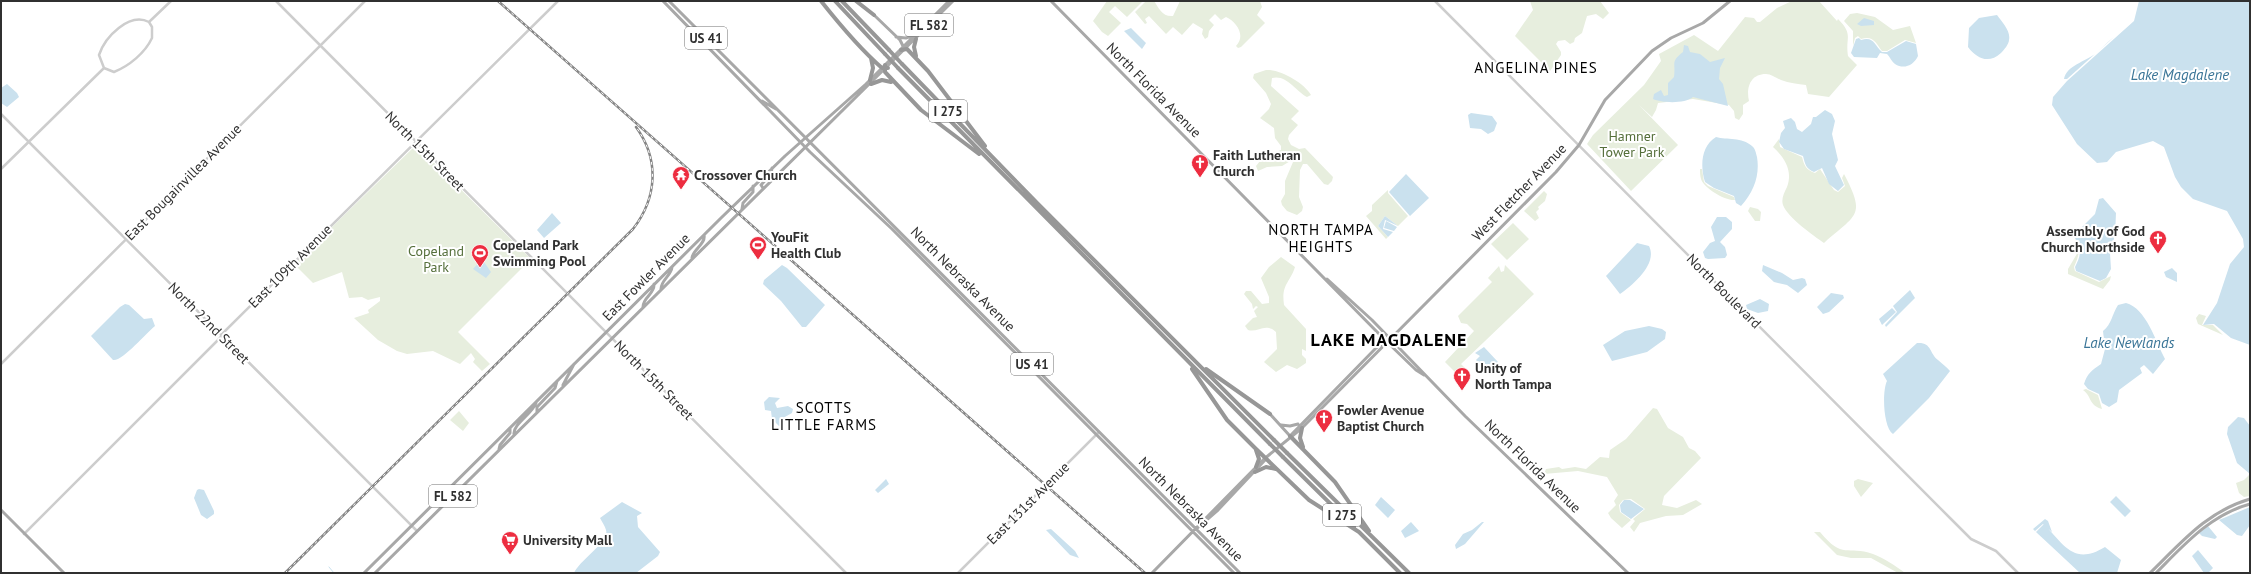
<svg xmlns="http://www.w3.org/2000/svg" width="2251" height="574" font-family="'PT Sans',sans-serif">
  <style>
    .green { fill: #e7eede }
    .water { fill: #cae1ee }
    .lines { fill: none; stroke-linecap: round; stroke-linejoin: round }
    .stream { stroke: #cae1ee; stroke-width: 1 }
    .minor { stroke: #cdcdcd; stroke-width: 2.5 }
    .major { stroke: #a8a8a8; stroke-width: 3 }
    .highway { stroke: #979797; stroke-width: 4 }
    .rail-casing { stroke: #858585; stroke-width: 2.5 }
    .rail { stroke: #fff; stroke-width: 1; stroke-dasharray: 3; stroke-linecap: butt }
    .highway-bridge { stroke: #979797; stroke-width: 4 }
    .labels { text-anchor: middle; stroke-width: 4; stroke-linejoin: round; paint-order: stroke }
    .shield { fill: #fff; stroke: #6e6e6e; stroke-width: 1 }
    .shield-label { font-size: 13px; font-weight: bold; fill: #303030 }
    .street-label { font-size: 14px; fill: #303030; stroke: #fff }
    .park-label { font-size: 14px; fill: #556f3b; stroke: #fff }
    .poi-label { font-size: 14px; font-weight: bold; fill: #303030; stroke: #fff; text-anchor: start }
    .neighbourhood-label { font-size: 15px; letter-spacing: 1px; fill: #000; stroke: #fff }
    .water-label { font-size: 15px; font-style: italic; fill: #3a7597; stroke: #fff }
    .district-label { font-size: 18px; font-weight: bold; letter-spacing: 1px; fill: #000; stroke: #fff }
  </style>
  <rect width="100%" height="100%" fill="#fff"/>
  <path class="green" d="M1107,1H1143L1127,17L1115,6L1109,12L1121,23L1108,36L1102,32L1093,21Z
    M1146,1H1154C1159,8 1162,17 1173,16L1180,1H1260L1262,7L1257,15L1265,23L1241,47L1238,48L1236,46C1246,36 1237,22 1226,17L1221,20L1215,14L1209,20L1214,25L1209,31L1208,37L1205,39L1202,34L1203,29L1193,23L1182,35L1173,27L1166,34L1149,16L1145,19L1147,23L1145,24L1135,12Z
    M1530,1H1600L1609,13L1603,19L1596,14L1587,16L1582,33L1575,38L1574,42L1570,44L1565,40L1558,41L1556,44L1561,52V55L1550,71L1515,36L1533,10Z
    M1792,1H1819L1837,21L1838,19C1854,35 1845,37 1848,56L1857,65L1829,97L1808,94L1806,85C1798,84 1789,83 1781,80C1776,78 1771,74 1766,74C1750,74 1746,88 1749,101L1743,105V114L1739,120L1735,118L1734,111L1729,105L1693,99L1658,103L1656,110L1652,117L1639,105L1678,145L1631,191L1587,144L1593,135L1644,85L1661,61L1659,54L1694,35L1718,51L1745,17L1754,18L1757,22H1760L1777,8Z
    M1857,13L1875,17L1893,30L1910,26L1916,43L1905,40L1887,51H1882C1876,43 1873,35 1861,39L1858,36L1855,38L1853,46V31L1844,21L1850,14Z
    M1266,70C1280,69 1304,83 1311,95L1307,97C1296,91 1286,74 1272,78L1271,86L1299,111L1291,119L1298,125L1289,135L1288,139L1291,145L1299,149L1305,148L1333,177L1332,181L1328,185L1324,184L1307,164H1303L1300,170L1299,197L1303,207L1302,211L1297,215L1287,211L1282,205L1281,201L1285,194V181L1293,162L1292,160L1282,166L1267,167L1258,171L1256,166L1264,156L1281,150V146L1275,138L1274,128L1260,118L1269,109L1271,104L1266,93L1253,78L1254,74Z
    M1779,139L1780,147L1802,157C1804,165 1806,170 1815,173L1820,169L1834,190L1838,192L1845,186L1842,178L1844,174C1866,216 1857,214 1824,243C1814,236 1787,217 1783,205C1781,199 1784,193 1787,187C1793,171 1785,158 1773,147Z
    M416,145L531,259L458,332L490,364L482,371L473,362L475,359L471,353L460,364L433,351L407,354L397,351L378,340L354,318L369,313L368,310L380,301V297L368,300L362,297L349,298L342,272L313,283L294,264Z
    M1700,169H1702L1704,182L1708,186L1734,197L1735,200C1725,201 1704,188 1701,179C1700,176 1700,172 1700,169Z
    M1388,190V193L1408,216L1398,226L1385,216L1378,226L1388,237L1386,239L1366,216L1372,211V205Z
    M1544,191L1547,194L1545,201L1538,207L1539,209L1536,212L1539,218L1535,221L1524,211Z
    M1750,207L1758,209L1761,212L1760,221H1755L1748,211Z
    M1513,223L1529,239L1507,260L1491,244Z
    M2075,239C2081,250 2079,255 2074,267L2075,271L2099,282L2111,276L2110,280L2103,289L2068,274V269L2078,252Z
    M1281,257L1295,267C1290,283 1281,284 1284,305L1306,329V351L1302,349V355L1306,359V363L1297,369L1287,365L1276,372L1264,362L1277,349L1276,332C1265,322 1258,333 1248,330L1245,326L1253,318L1257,317L1254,311L1258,307L1256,306L1253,309L1252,304L1244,294L1246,291H1251L1262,304L1269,303V297L1261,278L1269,267Z
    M1505,265L1534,294L1461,364L1467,370L1465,373L1459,368L1455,372L1445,362L1474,331L1467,324L1461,323L1458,316L1492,282L1488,278L1499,266L1501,272L1504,271Z
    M2199,314L2206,316L2202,325H2213L2223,335L2198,324L2196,318Z
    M2086,389L2098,395L2102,409C2088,405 2092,396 2083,390Z
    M1653,408L1657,409L1668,428L1683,437L1689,448L1695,451L1701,458L1664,496L1662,505L1677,508L1696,500L1702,504L1683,515L1666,516L1640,523L1634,532L1630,527L1635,521L1633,519L1645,509L1631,499L1623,500L1619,505L1620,512L1631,520L1622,528L1611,518L1608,513L1616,505L1614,501L1618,495L1607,477L1578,471L1544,474L1546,469L1559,467L1562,469L1575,467L1586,469L1600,457L1609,458L1610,450L1626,439Z
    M459,411L469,423L463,431L450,420Z
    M2249,475L2250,496L2244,497L2239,493L2236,483L2244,480Z
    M1858,479L1873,483L1861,497L1854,486V481Z
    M1814,532H1820C1843,560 1847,545 1873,554C1884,558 1896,566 1905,573H1898L1871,558H1851L1837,555Z"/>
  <path class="water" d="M2139,1H2250V345L2231,338L2214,324L2203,325L2217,303L2230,264L2244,247L2243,239L2227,211L2193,199L2181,187L2175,177L2164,147L2153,141L2116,152L2107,162L2097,163L2077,144L2052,105L2053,97L2067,81L2134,21Z
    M1997,15C2002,22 2011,31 2009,40C2009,44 2004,50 2001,53C1989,64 1977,59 1968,47L1969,28L1979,18Z
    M1864,18L1874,21V25L1861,26L1857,24Z
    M1131,28L1146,43L1142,49L1124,31Z
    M2114,37L2067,79H2064C2066,66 2086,61 2095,54C2102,48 2107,42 2114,37Z
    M1859,38L1861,40C1874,36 1874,45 1882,52H1887L1906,41L1916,44L1918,56C1914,65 1904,70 1895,64C1892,62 1890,57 1887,54L1880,53L1877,58L1854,57L1851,53L1856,39Z
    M1684,45L1688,46L1690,52L1700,54L1710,62L1725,58L1720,68L1719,79L1723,84L1728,106L1693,97C1685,104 1662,103 1653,99L1654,94L1661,90L1664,96L1668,95V83L1674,77C1676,63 1670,62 1683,52Z
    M7,84L17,93L19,97L7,107L1,103V88Z
    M1825,110L1832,114L1835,121L1832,134L1838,160L1835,166L1844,185L1838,191L1829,184L1822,168L1814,172C1806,169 1805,164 1803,156L1784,149L1779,142L1781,133L1785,128L1783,121L1791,118L1795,122L1797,129L1802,132L1811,124L1813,117H1816Z
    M1471,113L1492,116L1497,123L1494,131L1488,134L1481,129L1470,128L1468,115Z
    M1716,137C1727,140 1742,137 1752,146C1755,148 1756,153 1757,157C1760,175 1754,192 1741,206L1736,203L1734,196L1714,188L1705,182C1700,166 1701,146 1716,137Z
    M1406,174L1429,198L1410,216L1389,192Z
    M2103,198L2116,213L2115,235L2110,253L2111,269L2106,278L2100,281L2076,271L2075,267C2081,255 2082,250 2075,238L2082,227L2095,214L2099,199Z
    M552,213L561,223L544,238L537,230Z
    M1385,216L1398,226L1385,220L1383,229L1393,232L1388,237L1378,226Z
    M1717,217H1726L1732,222V229L1720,242L1725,247L1727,255L1725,258L1708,259L1705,258L1703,252L1710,243L1715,241L1711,227Z
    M1386,221L1397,227L1394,231L1384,228Z
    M1637,243L1649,246C1658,264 1633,285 1620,294L1606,276Z
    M482,259L491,272L486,278L473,269Z
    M782,265L787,268L825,305L806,327H802L781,301L763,284L764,280Z
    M1763,265L1782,273L1793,280L1802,278L1805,279L1807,285L1798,293L1787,285L1774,282L1762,271Z
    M2172,268L2177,273V282L2166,277L2164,272Z
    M1910,290L1915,298L1886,327L1885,325L1897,312L1893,306Z
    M1831,293L1843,295L1844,298L1829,312L1823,314L1817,307Z
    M1760,299L1769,304L1768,311L1758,313L1747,309L1746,305Z
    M2126,303C2146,308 2156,342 2165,359L2153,374L2144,365L2140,368L2142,373L2119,390L2117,402L2109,407L2102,403L2099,394L2088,389L2084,384C2087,374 2092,370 2101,364L2105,349L2103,331C2112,324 2112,314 2118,305Z
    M125,304L129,305L144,319L152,318L155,326C146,333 122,362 113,360L91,336L120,307Z
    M1892,308L1896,312L1882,325L1879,319Z
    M1649,326L1662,329L1666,332L1665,339L1647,352L1612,361L1603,345L1625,331Z
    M1917,343C1932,342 1929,353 1938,360C1942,364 1947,367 1950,371L1929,398L1893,434C1883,427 1882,391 1887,381L1883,374Z
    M1484,347L1498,362L1488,372L1476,360L1480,356L1475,353Z
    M769,397L780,398L775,403L777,408L788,406L793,409L792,413L783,418L782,426H779L772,419L771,411L765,410L764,402Z
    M2238,417L2244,418L2250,426V474L2237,463L2227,434L2228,427Z
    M886,479L889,484L878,493L875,490Z
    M199,489L204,490L214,511V514L207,519L201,515L194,498L197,490Z
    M2116,496L2131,511L2125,517L2110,502Z
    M1381,497L1395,510L1388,518L1375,505Z
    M1624,500H1630L1644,509L1631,519L1621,512L1620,505Z
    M622,502L642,513L637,516L638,527L660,552L658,556L636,573H574C579,561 610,541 606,530C605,526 602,522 600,518Z
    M2250,507V525L2242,536L2237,535L2219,520Z
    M2045,519L2048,521L2052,532L2043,524L2035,531L2043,539L2033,529Z
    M1411,522L1419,531L1405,538L1401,531Z
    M1482,522H1484L1465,544L1456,549L1455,545L1463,534L1472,530Z
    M2044,524C2064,545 2074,566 2105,547L2121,560L2117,573H2080L2036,532Z
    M2208,526L2217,537L2215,539L2202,536L2199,533Z
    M1051,529L1075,551L1079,558L1070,555L1046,530Z
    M2198,550L2213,568L2208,573H2204L2192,556Z"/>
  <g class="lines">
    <path class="stream" d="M329,567L334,573"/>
    <path class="minor" d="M276,1L846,573
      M1435,1L1950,518L1971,539L1996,551L2018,573
      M149,22L171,1
      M104,68L99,55C105,37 129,12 149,22
      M104,68L114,72C129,66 145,53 152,38V27L149,22
      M1,114L417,531
      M1,169L104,68
      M1,364L365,1
      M24,534L220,338L223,333L558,1
      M958,573L1099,432"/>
    <path class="major" d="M663,1L810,152L892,229L1234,573
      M669,1L1240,573
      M1051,1L1386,341L1416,370L1424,375
      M874,15L900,40L904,48
      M896,37L906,38L914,35
      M762,101L776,109
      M763,188L761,185L771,174L772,168
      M742,209L743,203L753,192V186
      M692,258C693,249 706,244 704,235
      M1327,279L1372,320L1465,416L1628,573
      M661,289C661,280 671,276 672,267
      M643,307C643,297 655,294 654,284
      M563,385L574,364
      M537,412V407L555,388L557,381
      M1270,414L1290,436
      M1281,425L1290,426L1298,424
      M514,434C513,424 532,414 536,403
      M1290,436L1376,348L1383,343
      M499,449L500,445L510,433V428
      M1,510L64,573
      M1196,529L1218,510L1266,459
      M364,573L721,218L785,156L866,84L949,1
      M375,573L953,1
      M1152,573L1264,459L1302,428L1556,172L1579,145L1605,100L1652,51L1671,38L1703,23L1730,1
      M2150,573C2182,542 2206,512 2250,499
      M2156,573C2184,545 2210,515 2250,504"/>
    <path class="highway" d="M821,1C840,25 859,48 882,68H888
      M835,1L885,54
      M842,1L889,50
      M856,1L874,15
      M901,50L907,49L928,71L985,146
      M916,56L914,47L916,39
      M902,64L1038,204L1274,440
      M885,65V72L921,110L979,154
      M898,68L1270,444
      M870,80L873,68L871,58
      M871,84L882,80L891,82
      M1192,369L1227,420L1255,448L1309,500L1359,532
      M1206,369L1270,414
      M1302,428L1300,438L1303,447
      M1290,436L1335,482L1369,531
      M1287,453L1409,573
      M1283,457L1354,527
      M1256,467L1259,459L1256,450
      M1255,472L1266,467L1276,469
      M1359,532L1400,573"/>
    <defs>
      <path id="rail" d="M498,1L1145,573
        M285,573L633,229C657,198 660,160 636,127"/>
    </defs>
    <use href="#rail" class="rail-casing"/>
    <use href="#rail" class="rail"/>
    <path class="highway-bridge" d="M889,50L902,64
      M885,54L898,68
      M1274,440L1287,453
      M1270,444L1283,457"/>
  </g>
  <defs>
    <symbol id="church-pin" viewBox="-11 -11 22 30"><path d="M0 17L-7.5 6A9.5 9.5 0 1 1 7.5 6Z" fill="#ed2d40" stroke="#fff"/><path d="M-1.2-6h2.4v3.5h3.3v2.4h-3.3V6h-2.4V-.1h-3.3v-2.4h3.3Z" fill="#fff"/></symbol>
    <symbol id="temple-pin" viewBox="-11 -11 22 30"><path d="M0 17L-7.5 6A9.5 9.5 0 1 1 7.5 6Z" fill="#ed2d40" stroke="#fff"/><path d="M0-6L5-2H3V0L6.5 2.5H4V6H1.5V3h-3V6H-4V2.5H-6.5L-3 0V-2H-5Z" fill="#fff"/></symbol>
    <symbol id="stadium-pin" viewBox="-11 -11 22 30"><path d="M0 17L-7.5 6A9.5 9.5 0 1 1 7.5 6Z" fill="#ed2d40" stroke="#fff"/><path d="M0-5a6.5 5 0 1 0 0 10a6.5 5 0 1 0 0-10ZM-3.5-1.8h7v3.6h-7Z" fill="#fff"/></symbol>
    <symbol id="supermarket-pin" viewBox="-11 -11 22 30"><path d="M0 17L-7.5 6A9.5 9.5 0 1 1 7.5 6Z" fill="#ed2d40" stroke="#fff"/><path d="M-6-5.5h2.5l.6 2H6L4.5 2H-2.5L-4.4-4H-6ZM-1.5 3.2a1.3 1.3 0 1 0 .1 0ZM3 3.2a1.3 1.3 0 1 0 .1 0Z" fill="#fff"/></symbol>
  </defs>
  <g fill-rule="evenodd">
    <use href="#church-pin" x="1190" y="153" width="20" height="27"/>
    <use href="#temple-pin" x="671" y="165" width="20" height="27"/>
    <use href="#church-pin" x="2148" y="229" width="20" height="27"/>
    <use href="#stadium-pin" x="748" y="235" width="20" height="27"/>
    <use href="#stadium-pin" x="470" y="243" width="20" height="27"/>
    <use href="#church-pin" x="1452" y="366" width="20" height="27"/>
    <use href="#church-pin" x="1314" y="408" width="20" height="27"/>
    <use href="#supermarket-pin" x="500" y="530" width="20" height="27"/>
  </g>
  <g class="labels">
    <g class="shield">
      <rect x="905" y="14" width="48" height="22" rx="3"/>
      <rect x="685" y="27" width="42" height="22" rx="3"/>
      <rect x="929" y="100" width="38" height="22" rx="3"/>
      <rect x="1011" y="353" width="42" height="22" rx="3"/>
      <rect x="429" y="485" width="48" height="22" rx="3"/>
      <rect x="1323" y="504" width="38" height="22" rx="3"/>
    </g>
    <g class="shield-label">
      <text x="929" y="30">FL 582</text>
      <text x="706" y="43">US 41</text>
      <text x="948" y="116">I 275</text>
      <text x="1032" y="369">US 41</text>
      <text x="453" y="501">FL 582</text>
      <text x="1342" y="520">I 275</text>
    </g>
    <g class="street-label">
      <text transform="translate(1154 90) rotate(45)" y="5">North Florida Avenue</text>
      <text transform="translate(425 151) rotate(45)" y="5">North 15th Street</text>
      <text transform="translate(183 182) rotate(-45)" y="5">East Bougainvillea Avenue</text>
      <text transform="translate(1519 192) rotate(-46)" y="5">West Fletcher Avenue</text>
      <text transform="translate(290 266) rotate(-45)" y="5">East 109th Avenue</text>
      <text transform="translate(646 277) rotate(-45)" y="5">East Fowler Avenue</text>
      <text transform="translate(963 279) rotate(45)" y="5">North Nebraska Avenue</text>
      <text transform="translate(1724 291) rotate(45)" y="5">North Boulevard</text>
      <text transform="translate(209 323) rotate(45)" y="5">North 22nd Street</text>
      <text transform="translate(654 380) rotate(45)" y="5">North 15th Street</text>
      <text transform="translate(1533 466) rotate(44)" y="5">North Florida Avenue</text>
      <text transform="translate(1028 503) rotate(-45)" y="5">East 131st Avenue</text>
      <text transform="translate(1191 509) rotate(45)" y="5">North Nebraska Avenue</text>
    </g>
    <g class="park-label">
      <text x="1632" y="141">Hamner<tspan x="1632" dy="16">Tower Park</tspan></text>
      <text x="436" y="256">Copeland<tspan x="436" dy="16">Park</tspan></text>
    </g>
    <g class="poi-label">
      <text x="1213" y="160">Faith Lutheran<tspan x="1213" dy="16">Church</tspan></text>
      <text x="694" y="180">Crossover Church</text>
      <text x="2145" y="236" text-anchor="end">Assembly of God<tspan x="2145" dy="16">Church Northside</tspan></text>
      <text x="771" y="242">YouFit<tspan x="771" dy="16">Health Club</tspan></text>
      <text x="493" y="250">Copeland Park<tspan x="493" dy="16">Swimming Pool</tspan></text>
      <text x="1475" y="373">Unity of<tspan x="1475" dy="16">North Tampa</tspan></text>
      <text x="1337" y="415">Fowler Avenue<tspan x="1337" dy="16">Baptist Church</tspan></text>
      <text x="523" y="545">University Mall</text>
    </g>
    <g class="neighbourhood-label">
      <text x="1536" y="73">ANGELINA PINES</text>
      <text x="1321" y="235">NORTH TAMPA<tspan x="1321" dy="17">HEIGHTS</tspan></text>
      <text x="824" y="413">SCOTTS<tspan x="824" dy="17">LITTLE FARMS</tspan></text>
    </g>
    <g class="water-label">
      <text x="2180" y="80">Lake Magdalene</text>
      <text x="2129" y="348">Lake Newlands</text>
    </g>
    <g class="district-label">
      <text x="1389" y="346">LAKE MAGDALENE</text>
    </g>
  </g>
  <rect width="2251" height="574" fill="none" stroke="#303030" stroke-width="4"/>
</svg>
